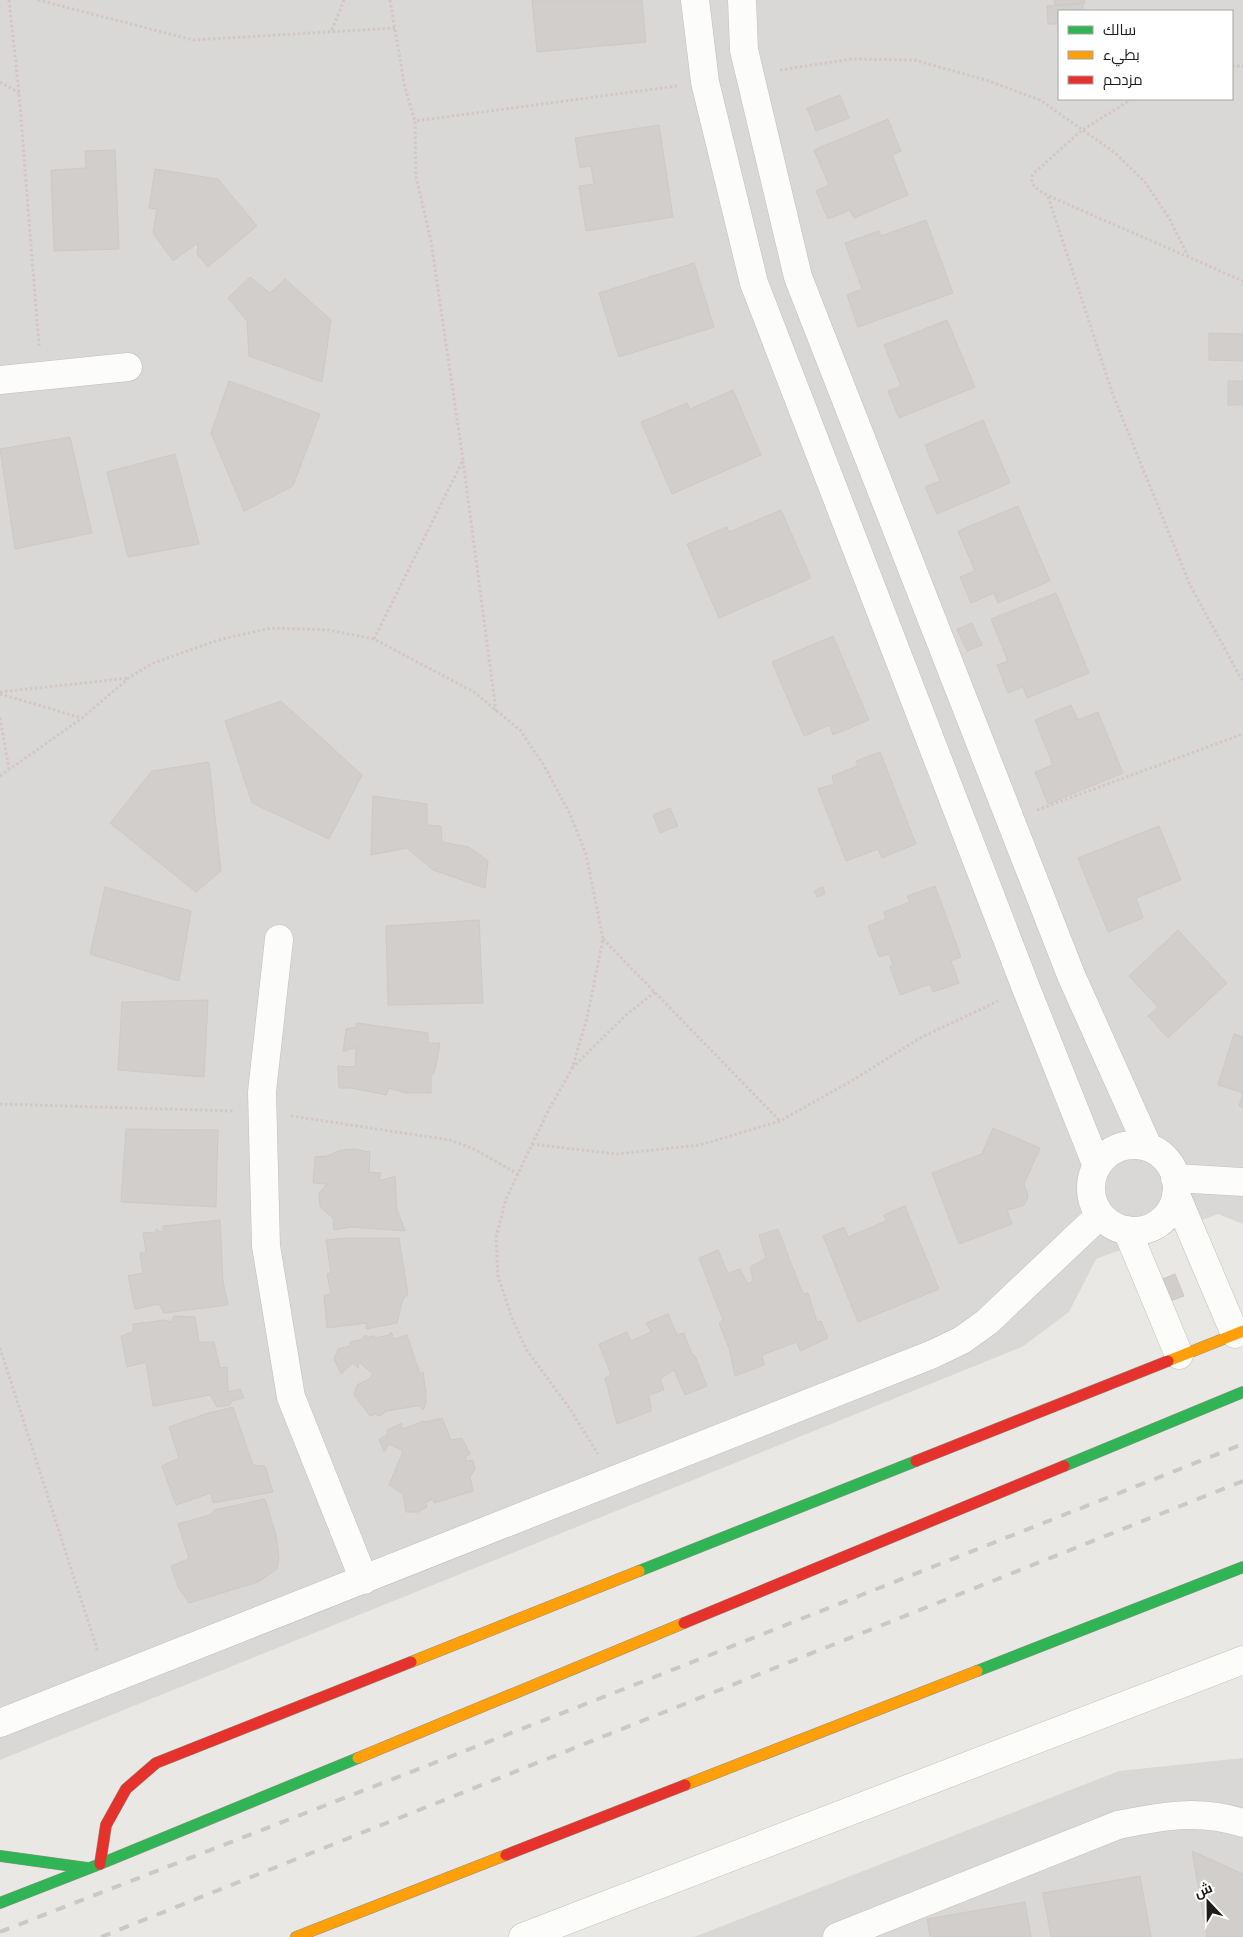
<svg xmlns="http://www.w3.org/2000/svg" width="1243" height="1937" font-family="'Source Sans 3',Cairo,sans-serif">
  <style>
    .residential { fill: #d9d8d6; fill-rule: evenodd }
    .building { fill: #d1cecc; stroke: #cdc9c6 }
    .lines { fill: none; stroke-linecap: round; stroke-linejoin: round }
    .street-casing { stroke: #c0bfbd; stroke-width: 29 }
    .fast-casing { stroke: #93927e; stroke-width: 12 }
    .slow-casing { stroke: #93927e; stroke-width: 12 }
    .jam-casing { stroke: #93927e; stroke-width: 12 }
    .path { stroke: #d5c6c6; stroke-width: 3; stroke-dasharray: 2.5 2.5; stroke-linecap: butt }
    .street { stroke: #fcfcfb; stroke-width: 28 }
    .fast { stroke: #30b455; stroke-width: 11 }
    .slow { stroke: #ff9f0a; stroke-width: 11 }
    .jam { stroke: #e5322d; stroke-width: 11 }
    .rail { stroke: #c9c9c8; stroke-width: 4; stroke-dasharray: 10 10; stroke-linecap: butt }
  </style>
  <rect width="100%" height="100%" fill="#eae8e5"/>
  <path class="residential" d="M0,0H1243V1224L1218,1214L1096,1259L1069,1312L1022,1347L0,1760ZM1059,11H1232V99H1059Z
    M1243,1758V1937H694L1119,1771Z"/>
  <path class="building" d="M532,0H642L646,42L537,52Z
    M1054,0H1084L1085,3L1055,5Z
    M1083,4V11H1059V24H1048L1047,6Z
    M840,95L849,118L816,131L807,108Z
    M888,119L901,151L892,155L908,195L854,218L850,210L828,219L816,191L829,185L814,150Z
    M659,125L673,217L586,231L579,186L594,184L591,166L580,168L575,138Z
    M115,150L119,249L54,251L51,170L86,168L85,151Z
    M155,169L218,179L257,226L208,267L197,254L198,243L173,261L153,233L157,209L149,208Z
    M926,220L953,293L858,327L847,295L862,289L845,243L879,231L881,236Z
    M694,263L714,327L619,357L599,293Z
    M250,277L270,293L285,279L331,320L322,382L249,356L247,321L228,298Z
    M947,320L975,387L899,418L888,391L901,386L884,345Z
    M1209,333L1243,334V361L1209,360Z
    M229,381L320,414L293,486L244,511L211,433Z
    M1228,381H1243V405H1228Z
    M733,390L761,455L672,494L641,422L687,403L690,409Z
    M983,420L1010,483L937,514L925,487L940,481L925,445Z
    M70,437L92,533L15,549L0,449Z
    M175,454L199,544L128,557L107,472Z
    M1018,506L1050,581L998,603L994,593L971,603L960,577L975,571L958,531Z
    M781,510L811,578L719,618L687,544L727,527L729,532Z
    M1056,593L1089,673L1027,698L1023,687L1008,693L997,665L1008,661L991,619Z
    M972,623L982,645L967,651L957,629Z
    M833,636L869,720L833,735L830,725L804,736L772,662Z
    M281,701L362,775L329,839L252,803L225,721Z
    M1071,705L1078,720L1098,712L1123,773L1048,804L1035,772L1053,765L1035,720Z
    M880,752L916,844L882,858L878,849L846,861L818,789L834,784L832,776L858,766L856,761Z
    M209,762L221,871L196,892L110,823L152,771Z
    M373,796L427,804V825L441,826L442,842L469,847L488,861L485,888L433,870L407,848L371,855Z
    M670,808L678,826L660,833L653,815Z
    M1159,826L1181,880L1136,898L1143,918L1108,932L1078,858Z
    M935,886L961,957L951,961L959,983L933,992L930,984L900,995L890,967L893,965L889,954L879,957L868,926L886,919L884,912L910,902L907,896Z
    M105,887L191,911L179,981L90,954Z
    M823,887L825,894L817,897L814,891Z
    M479,920L483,1003L388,1005L386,926Z
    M1178,930L1227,983L1168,1038L1148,1016L1158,1007L1129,976Z
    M208,1000L204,1077L118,1070L122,1002Z
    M357,1023L428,1033V1043H440L436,1066L434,1073L431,1076V1093H406L389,1088L386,1095L351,1088H339L338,1066L355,1067L356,1047L343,1052L346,1029L356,1027Z
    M1234,1034L1243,1037V1107L1239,1106L1243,1093L1218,1085Z
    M993,1128L1040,1148L1024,1184L1028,1195L1027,1200L1023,1206L1007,1210L1012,1224L959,1244L932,1173L982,1154Z
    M126,1129L218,1130L216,1207L121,1202Z
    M355,1149L370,1152L369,1172L381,1173L379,1181L395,1176L397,1209L405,1231L351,1227L334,1230L333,1218L320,1207L319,1193L327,1184L313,1183L315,1157L327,1156L341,1150Z
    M905,1206L939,1289L858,1322L823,1236L844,1227L848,1237L886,1221L884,1215Z
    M220,1220L223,1282L228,1305L164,1313L159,1304L135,1309L128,1276L143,1273L140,1253L146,1252L143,1233L156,1232V1229L163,1233V1226Z
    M778,1229L801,1289L804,1294L808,1293L817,1322L821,1321L828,1338L800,1351L797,1342L762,1355L764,1365L735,1376L729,1348L719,1323L723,1320L699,1258L718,1250L728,1273L740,1269L748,1284L753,1280L750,1267L766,1258L759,1235Z
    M348,1238H399L408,1294L403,1299L397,1323L366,1329L367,1323L327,1328L324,1295L331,1294L327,1274L331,1273L326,1240Z
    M1175,1274L1184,1296L1165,1303L1157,1281Z
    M668,1314L677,1335L684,1333L692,1354L695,1356L707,1386L685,1395L674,1370L660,1379L664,1390L649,1395L651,1411L617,1424L605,1378L611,1375L599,1344L627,1332L631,1341L651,1332L646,1323Z
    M174,1316L195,1317L199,1342H214L220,1368L227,1367L228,1392L240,1389L244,1398L232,1401L230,1405L217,1407L210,1395L153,1406L146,1362L127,1367L121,1336L133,1332V1324L165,1320L171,1322Z
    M391,1332L394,1339L407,1335L420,1374L423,1372L426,1392V1404L423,1410L420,1406H416L387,1411L380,1416L375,1414L370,1416L354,1395L357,1385L369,1379L373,1374L359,1362L358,1368L353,1363L341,1374L334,1359L338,1349L350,1346V1342L363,1339V1337L366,1335L368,1337L374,1336L375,1338L389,1335Z
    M233,1407L253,1465L265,1466L273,1492L213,1503L211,1493L176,1505L162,1466L179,1458L169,1427L205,1414Z
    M442,1418L451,1440L462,1438L470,1454L466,1456V1461L473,1460L475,1469L470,1477L473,1491L434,1503L433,1499L426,1502L427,1507L418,1512H406L403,1494L389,1485L403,1451L389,1444L384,1452L379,1439L387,1435V1430L402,1423V1429L424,1421L425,1422Z
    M265,1499L276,1535L279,1558L277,1569L258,1582L189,1603L178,1587L171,1566L189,1559L178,1524L209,1515L213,1513L214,1510Z
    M1192,1851L1243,1874V1937H1207Z
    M1140,1876L1151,1937H1051L1043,1893Z
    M1025,1902L1031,1937H930L927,1919Z"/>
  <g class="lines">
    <defs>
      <path id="street" d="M695,0L705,82L754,283L1026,988L1097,1166
        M742,0L744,50L798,277L1071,975L1148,1147
        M0,380L128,367
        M279,939L262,1092L266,1246L291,1397L364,1580
        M1091 1188a43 43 0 1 1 86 0a43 43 0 1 1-86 0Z
        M1175,1178L1243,1182
        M1176,1195L1235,1334
        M1127,1230L1179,1355
        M0,1723L933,1354L962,1340L987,1322L1100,1215
        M523,1937L1243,1660
        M837,1937L1118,1825C1162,1816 1198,1809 1243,1823"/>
      <path id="fast" d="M1064,1466L1243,1392
        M639,1571L916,1461
        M977,1671L1243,1567
        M0,1856L87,1868
        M0,1903L100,1864L358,1758"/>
      <path id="slow" d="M1168,1361L1243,1331
        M411,1662L639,1571
        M358,1758L684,1623
        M685,1785L977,1671
        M296,1937L506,1855"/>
      <path id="jam" d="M916,1461L1168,1361
        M684,1623L1064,1466
        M506,1855L685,1785
        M100,1864L106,1825L126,1789L156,1763L411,1662"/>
    </defs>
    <use href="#street" class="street-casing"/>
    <use href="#fast" class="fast-casing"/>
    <use href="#slow" class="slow-casing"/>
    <use href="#jam" class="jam-casing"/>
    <path class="path" d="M9,0L19,93L39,346
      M38,0L193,40L395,28
      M390,0L405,88L415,121
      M332,30L344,0
      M1232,66H1243
      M780,70L852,59L914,60L986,80L1040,100L1114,152L1145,182L1169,218L1188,256
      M0,82L19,93
      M1132,99L1082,130L1033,174C1028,186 1040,190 1048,196L1113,395L1190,585L1243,682
      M1049,196L1243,281
      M463,461L496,711
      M374,639L463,460L431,241L416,177L415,121L677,86
      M0,692L129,678
      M0,694L82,718
      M0,718L9,769
      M0,776L82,718L130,677L151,664L218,640L271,628L328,630L374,639L474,692L520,730L543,764L570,814L586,854L603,939L587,1018L572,1069L549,1109L506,1199L496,1237L498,1276L512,1318L526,1349L570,1409L598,1454
      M1037,810L1243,734
      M603,939L780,1121
      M572,1068L625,1016L655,992
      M0,1104L233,1111
      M291,1116L450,1140L474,1149L518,1174
      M532,1144L616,1154L700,1145L780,1121L853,1080L920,1038L998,1001
      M0,1348L98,1652"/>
    <use href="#street" class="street"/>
    <use href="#fast" class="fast"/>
    <use href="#slow" class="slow"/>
    <use href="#jam" class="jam"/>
    <path class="rail" d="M0,1932L624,1689L1243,1444
      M101,1937L1243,1481"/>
  </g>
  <rect x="1058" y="10" width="175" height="90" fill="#ffffff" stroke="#a4a4a4"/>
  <rect x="1068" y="26" width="25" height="8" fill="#30b455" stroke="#a4a4a4"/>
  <text x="1103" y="35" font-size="15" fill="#1c1c1c">سالك</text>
  <rect x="1068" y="51" width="25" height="8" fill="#ff9f0a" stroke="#a4a4a4"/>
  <text x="1103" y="60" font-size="15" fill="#1c1c1c">بطيء</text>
  <rect x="1068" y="76" width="25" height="8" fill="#e5322d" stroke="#a4a4a4"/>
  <text x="1103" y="85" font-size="15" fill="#1c1c1c">مزدحم</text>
  <g transform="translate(1208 1902) rotate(338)" stroke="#ffffff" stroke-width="4" paint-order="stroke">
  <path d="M0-4L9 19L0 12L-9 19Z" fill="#1c1c1c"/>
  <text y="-8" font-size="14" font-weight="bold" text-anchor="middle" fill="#1c1c1c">ش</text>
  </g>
</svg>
